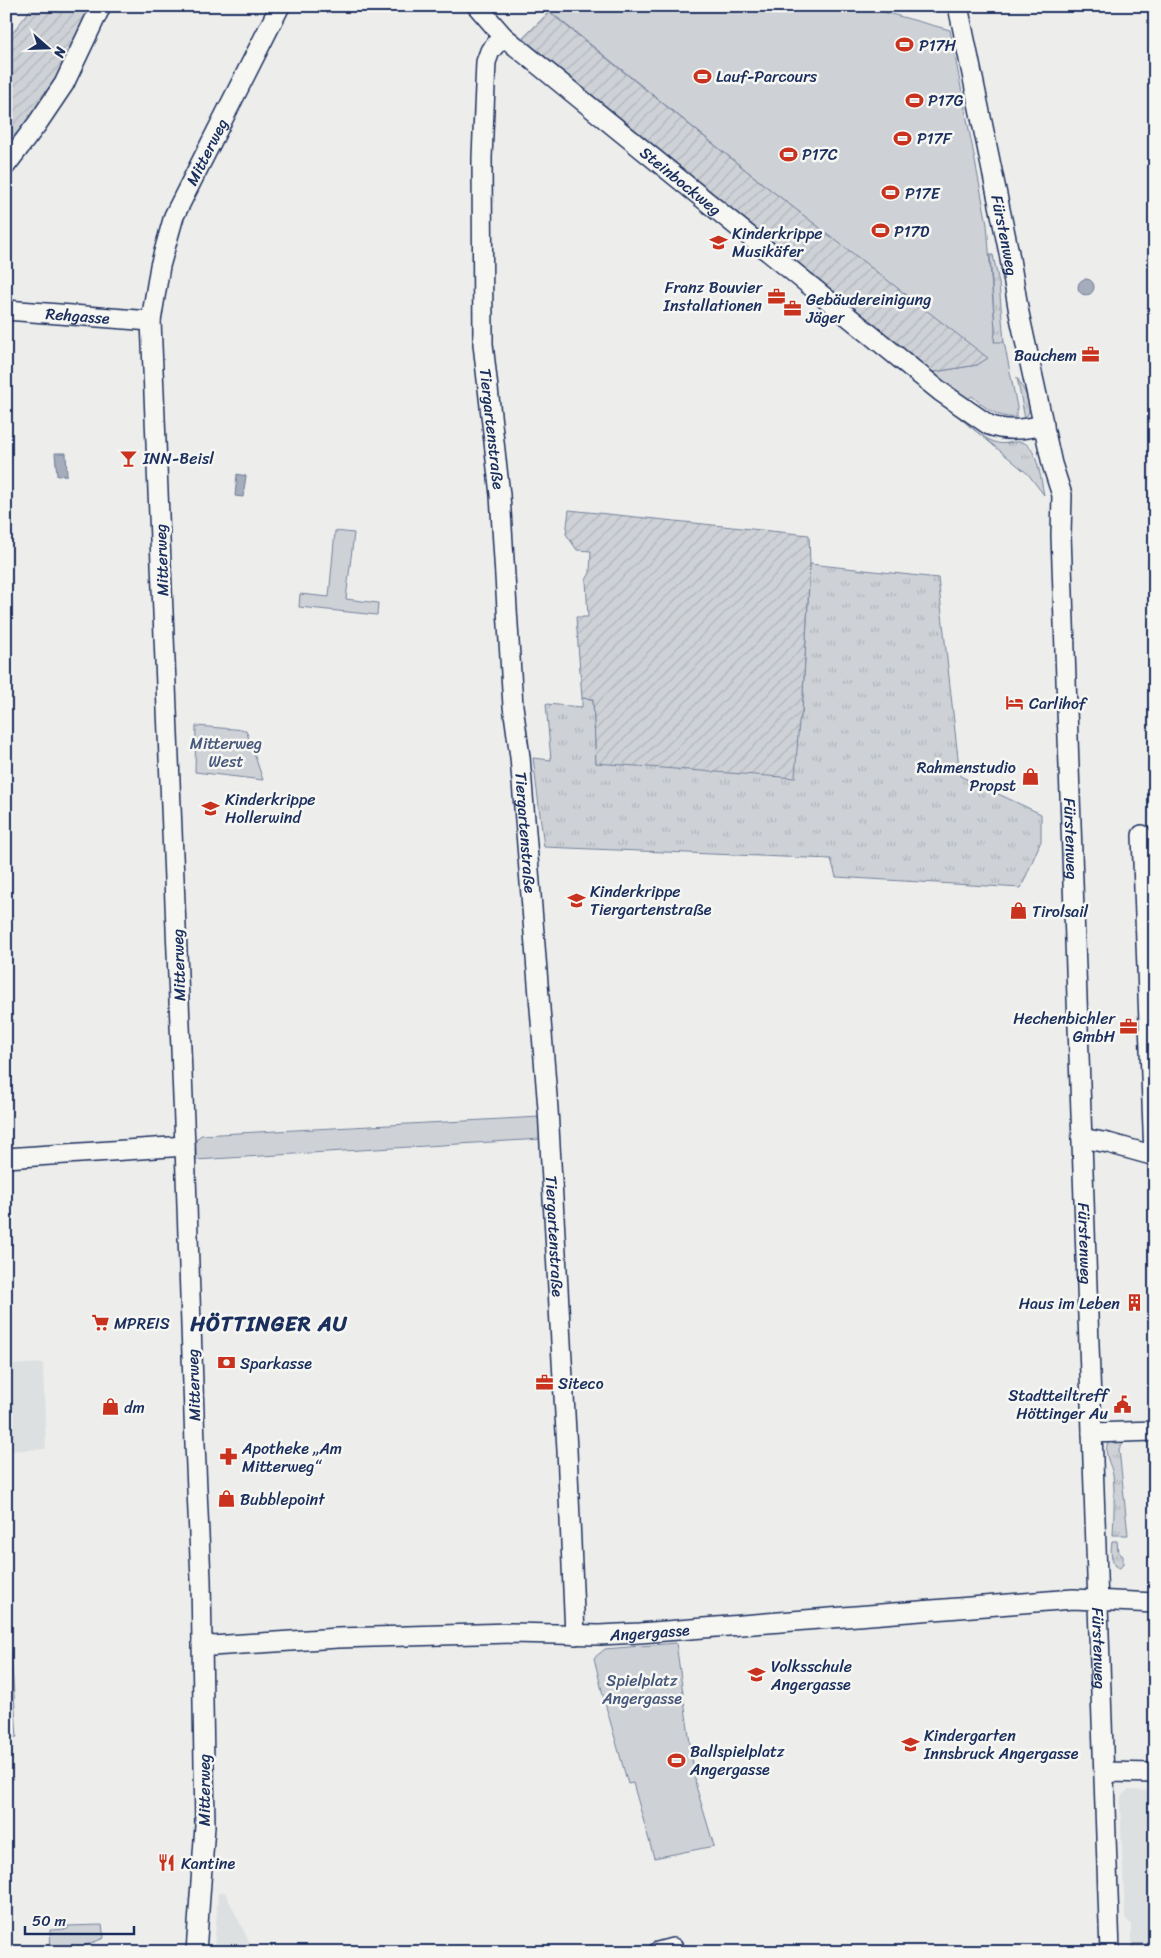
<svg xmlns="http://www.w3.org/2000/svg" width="1161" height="1958" font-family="Sriracha,sans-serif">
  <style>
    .built { fill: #dde0e1 }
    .grass { fill: url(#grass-tufts); stroke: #74809a }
    .park { fill: #ced2d7; stroke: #74809a }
    .garden { fill: url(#garden-furrows); stroke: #74809a }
    .water { fill: #a5acbc; stroke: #6e7a96 }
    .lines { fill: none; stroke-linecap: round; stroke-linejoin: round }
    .minor-casing { stroke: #1b2f5e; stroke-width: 22 }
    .minor { stroke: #f6f6f2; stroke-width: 19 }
    .labels { text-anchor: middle; stroke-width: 5; stroke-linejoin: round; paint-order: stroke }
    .poi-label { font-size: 16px; fill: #1b2f5e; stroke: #f6f6f2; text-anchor: start }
    .street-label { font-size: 16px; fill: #1b2f5e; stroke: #f6f6f2 }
    .park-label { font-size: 16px; fill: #48587c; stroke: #f6f6f2 }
    .district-label { font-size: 21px; font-weight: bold; letter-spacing: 1px; fill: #1b2f5e; stroke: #f6f6f2 }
  </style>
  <defs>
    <pattern id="grass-tufts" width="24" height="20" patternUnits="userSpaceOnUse" patternTransform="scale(1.25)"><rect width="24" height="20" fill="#ced2d7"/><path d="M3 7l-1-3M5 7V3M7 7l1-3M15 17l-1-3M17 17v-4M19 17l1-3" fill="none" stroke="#b0b5bb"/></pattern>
    <pattern id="garden-furrows" width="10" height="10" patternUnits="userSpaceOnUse" patternTransform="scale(1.25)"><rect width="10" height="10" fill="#ced2d7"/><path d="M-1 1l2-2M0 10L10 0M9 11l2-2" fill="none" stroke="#b0b5bb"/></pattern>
  </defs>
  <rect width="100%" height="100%" fill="#edeeec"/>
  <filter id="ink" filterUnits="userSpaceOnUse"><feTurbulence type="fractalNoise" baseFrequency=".02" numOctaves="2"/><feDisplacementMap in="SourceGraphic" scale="10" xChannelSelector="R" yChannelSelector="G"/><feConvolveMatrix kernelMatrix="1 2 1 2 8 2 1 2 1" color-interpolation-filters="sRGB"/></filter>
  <g filter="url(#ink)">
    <path class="built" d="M43,1363L46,1449L6,1451V1365Z
      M1128,1790L1155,1791V1952H1131V1925L1125,1918L1120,1802L1122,1795Z
      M225,1892L254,1952H214L218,1893Z"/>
    <path class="grass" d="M990,255H993L999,283L1004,342L992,370L965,367L977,365L994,342L995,329Z
      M1017,377C1023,390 1036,405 1025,419Z
      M947,407C960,417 978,436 994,442C1004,446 1010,441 1020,442C1037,442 1041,481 1044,495L1028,474Z
      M810,564L938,578L960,776L1041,814V841L1021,888L836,877L831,859L544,847L533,758L551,760L546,704L582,707V698L593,699L596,763L799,721L802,713Z
      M1120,1440L1123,1443L1119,1449L1128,1535H1113C1114,1516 1115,1495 1113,1475C1111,1464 1102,1452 1109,1441Z
      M1112,1541H1117L1118,1552L1123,1556V1564L1120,1568L1115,1566C1110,1558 1111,1550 1112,1541Z
      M1133,1944H1154V1952H1131Z"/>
    <path class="park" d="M543,6H862L950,30L987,224L995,329L994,342H1004L1017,407L1016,417C998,419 984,407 972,396L968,399L928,373L977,365L987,358L763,184Z
      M335,531L354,533L346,599L378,603L377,615L299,607L300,594L329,597Z
      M196,726L246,730L263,780L195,772Z
      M540,1117L541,1139L196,1160V1140L201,1135Z
      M676,1643L696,1786L714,1846L654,1858L633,1783L628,1784L605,1703L594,1658L605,1649Z
      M11,1653L17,1737L6,1738V1654Z
      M102,1925L104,1938L69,1952H51L50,1930L68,1929V1926Z"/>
    <path class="garden" d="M33,6H96L44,105L6,153V42Z
      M549,12L763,184L988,358L977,365L928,373L520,41Z
      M569,510L809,535L810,564L802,713L799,721L795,778L596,763L593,699L582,698L576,617H588L586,580L590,573L591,551L577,550L566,534Z"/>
    <path class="water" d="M1078 287a8 8 0 1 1 16 0a8 8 0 1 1-16 0Z
      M55,453H66L67,475L57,476Z
      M237,474L246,476L243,497L235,496Z"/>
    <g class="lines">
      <defs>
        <g id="minor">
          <path id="s1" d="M477,6L503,36L941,392L989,425C1007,432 1025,429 1044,425"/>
          <path id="s2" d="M958,6L1009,253L1019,313L1052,464L1062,495L1061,535L1110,1952"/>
          <path id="s3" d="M503,36L490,51L486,62L482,158L483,344L500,495L513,706L520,757L548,1109L567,1450L575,1635"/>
          <path d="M6,165L37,124L64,84L101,6"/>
          <path id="s4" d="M6,310L151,321"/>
          <path d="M1142,835L1154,1156"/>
          <path d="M1082,1138L1108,1143L1155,1156"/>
          <path d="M6,1158L185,1146"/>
          <path d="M1092,1433L1155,1431"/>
          <path id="s5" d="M202,1642L212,1646L338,1638L511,1633L599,1635L640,1633L1073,1599L1155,1603"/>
          <path d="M1105,1772L1155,1773"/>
          <path id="s6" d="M196,1952L205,1826L201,1580L195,1444L185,1146L151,321L160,266L174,216L280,6"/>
          <path d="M658,1952L673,1948"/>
        </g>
      </defs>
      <use href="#minor" class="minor-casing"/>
      <use href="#minor" class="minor"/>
    </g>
  </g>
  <defs>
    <symbol id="stadium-bare" viewBox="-9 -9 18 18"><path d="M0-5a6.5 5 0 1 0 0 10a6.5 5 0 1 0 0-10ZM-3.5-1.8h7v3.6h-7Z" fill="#c8321e" stroke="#f6f6f2" stroke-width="2.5" paint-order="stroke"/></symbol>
    <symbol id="school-bare" viewBox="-9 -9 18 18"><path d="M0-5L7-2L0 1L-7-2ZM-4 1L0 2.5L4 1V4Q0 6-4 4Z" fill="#c8321e" stroke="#f6f6f2" stroke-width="2.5" paint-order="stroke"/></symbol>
    <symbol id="office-bare" viewBox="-9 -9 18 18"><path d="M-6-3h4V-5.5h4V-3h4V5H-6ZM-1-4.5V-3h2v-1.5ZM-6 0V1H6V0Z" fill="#c8321e" stroke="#f6f6f2" stroke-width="2.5" paint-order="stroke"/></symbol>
    <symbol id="bar-bare" viewBox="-9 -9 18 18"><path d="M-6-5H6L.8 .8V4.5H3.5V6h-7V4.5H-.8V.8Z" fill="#c8321e" stroke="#f6f6f2" stroke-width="2.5" paint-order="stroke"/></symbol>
    <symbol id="hotel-bare" viewBox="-9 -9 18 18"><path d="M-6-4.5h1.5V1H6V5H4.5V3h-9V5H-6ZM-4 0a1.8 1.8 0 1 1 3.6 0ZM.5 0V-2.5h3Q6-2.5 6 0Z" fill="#c8321e" stroke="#f6f6f2" stroke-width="2.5" paint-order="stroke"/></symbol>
    <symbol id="shop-bare" viewBox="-9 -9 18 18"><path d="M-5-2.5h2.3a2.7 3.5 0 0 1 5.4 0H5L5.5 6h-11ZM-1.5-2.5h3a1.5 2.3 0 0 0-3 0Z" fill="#c8321e" stroke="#f6f6f2" stroke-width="2.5" paint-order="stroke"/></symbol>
    <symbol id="building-bare" viewBox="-9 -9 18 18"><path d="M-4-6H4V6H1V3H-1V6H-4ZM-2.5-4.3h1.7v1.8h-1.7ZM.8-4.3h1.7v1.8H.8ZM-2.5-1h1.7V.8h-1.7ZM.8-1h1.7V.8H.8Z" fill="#c8321e" stroke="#f6f6f2" stroke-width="2.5" paint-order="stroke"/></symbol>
    <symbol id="supermarket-bare" viewBox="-9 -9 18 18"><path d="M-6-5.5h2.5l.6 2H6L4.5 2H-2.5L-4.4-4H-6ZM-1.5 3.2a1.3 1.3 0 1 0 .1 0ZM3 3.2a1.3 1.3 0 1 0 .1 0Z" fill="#c8321e" stroke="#f6f6f2" stroke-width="2.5" paint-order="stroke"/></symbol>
    <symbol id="bank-bare" viewBox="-9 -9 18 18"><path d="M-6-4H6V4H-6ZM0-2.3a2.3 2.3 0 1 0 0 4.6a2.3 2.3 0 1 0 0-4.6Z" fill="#c8321e" stroke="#f6f6f2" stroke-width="2.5" paint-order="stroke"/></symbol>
    <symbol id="civic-bare" viewBox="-9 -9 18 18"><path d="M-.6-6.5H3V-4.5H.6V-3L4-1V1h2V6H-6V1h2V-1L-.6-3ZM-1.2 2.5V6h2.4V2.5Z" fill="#c8321e" stroke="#f6f6f2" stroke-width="2.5" paint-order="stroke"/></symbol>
    <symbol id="pharmacy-bare" viewBox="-9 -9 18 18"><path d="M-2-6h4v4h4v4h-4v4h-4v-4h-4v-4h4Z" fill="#c8321e" stroke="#f6f6f2" stroke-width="2.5" paint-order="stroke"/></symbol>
    <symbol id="restaurant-bare" viewBox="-9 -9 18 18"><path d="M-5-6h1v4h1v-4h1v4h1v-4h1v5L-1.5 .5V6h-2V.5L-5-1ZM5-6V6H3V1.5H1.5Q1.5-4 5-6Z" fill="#c8321e" stroke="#f6f6f2" stroke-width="2.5" paint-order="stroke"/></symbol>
  </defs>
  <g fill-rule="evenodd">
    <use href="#stadium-bare" x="892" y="32" width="25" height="25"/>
    <use href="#stadium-bare" x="690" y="64" width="25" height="25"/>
    <use href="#stadium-bare" x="902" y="88" width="25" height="25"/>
    <use href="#stadium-bare" x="890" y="126" width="25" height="25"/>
    <use href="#stadium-bare" x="776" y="142" width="25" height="25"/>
    <use href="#stadium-bare" x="878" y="180" width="25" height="25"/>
    <use href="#stadium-bare" x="868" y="218" width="25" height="25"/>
    <use href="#school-bare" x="706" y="230" width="25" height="25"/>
    <use href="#office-bare" x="764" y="284" width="25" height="25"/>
    <use href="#office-bare" x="780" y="296" width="25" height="25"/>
    <use href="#office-bare" x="1078" y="342" width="25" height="25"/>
    <use href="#bar-bare" x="116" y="446" width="25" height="25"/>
    <use href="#hotel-bare" x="1002" y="690" width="25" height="25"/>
    <use href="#shop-bare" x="1018" y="764" width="25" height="25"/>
    <use href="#school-bare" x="198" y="796" width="25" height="25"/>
    <use href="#school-bare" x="564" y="888" width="25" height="25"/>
    <use href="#shop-bare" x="1006" y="898" width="25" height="25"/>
    <use href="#office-bare" x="1116" y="1014" width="25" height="25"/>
    <use href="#building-bare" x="1122" y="1290" width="25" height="25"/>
    <use href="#supermarket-bare" x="88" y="1310" width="25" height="25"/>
    <use href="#bank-bare" x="214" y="1350" width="25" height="25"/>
    <use href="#office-bare" x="532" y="1370" width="25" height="25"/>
    <use href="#civic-bare" x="1110" y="1392" width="25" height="25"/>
    <use href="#shop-bare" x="98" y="1394" width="25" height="25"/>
    <use href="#pharmacy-bare" x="216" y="1444" width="25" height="25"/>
    <use href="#shop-bare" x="214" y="1486" width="25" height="25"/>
    <use href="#school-bare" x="744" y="1662" width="25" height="25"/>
    <use href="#school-bare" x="898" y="1732" width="25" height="25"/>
    <use href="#stadium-bare" x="664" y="1748" width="25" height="25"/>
    <use href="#restaurant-bare" x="154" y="1850" width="25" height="25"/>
  </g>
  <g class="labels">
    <g class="poi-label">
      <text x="919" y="51">P17H</text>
      <text x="716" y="82">Lauf-Parcours</text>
      <text x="928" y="106">P17G</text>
      <text x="917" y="144">P17F</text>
      <text x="802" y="160">P17C</text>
      <text x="905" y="199">P17E</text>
      <text x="894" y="237">P17D</text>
      <text x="732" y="239">Kinderkrippe<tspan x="732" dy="18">Musikäfer</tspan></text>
      <text x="762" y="293" text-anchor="end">Franz Bouvier<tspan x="762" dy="18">Installationen</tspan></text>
      <text x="806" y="305">Gebäudereinigung<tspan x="806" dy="18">Jäger</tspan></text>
      <text x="1077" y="361" text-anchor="end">Bauchem</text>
      <text x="143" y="464">INN-Beisl</text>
      <text x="1029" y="709">Carlihof</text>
      <text x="1016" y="773" text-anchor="end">Rahmenstudio<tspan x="1016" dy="18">Propst</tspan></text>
      <text x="225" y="805">Kinderkrippe<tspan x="225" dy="18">Hollerwind</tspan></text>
      <text x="590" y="897">Kinderkrippe<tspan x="590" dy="18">Tiergartenstraße</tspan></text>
      <text x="1032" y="917">Tirolsail</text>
      <text x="1115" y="1024" text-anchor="end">Hechenbichler<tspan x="1115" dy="18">GmbH</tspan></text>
      <text x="1120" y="1309" text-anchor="end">Haus im Leben</text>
      <text x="114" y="1329">MPREIS</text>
      <text x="240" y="1369">Sparkasse</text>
      <text x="558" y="1389">Siteco</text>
      <text x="1108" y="1401" text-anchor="end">Stadtteiltreff<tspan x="1108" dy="18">Höttinger Au</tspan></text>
      <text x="124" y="1413">dm</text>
      <text x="242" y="1454">Apotheke „Am<tspan x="242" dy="18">Mitterweg“</tspan></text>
      <text x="240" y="1505">Bubblepoint</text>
      <text x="771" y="1672">Volksschule<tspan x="771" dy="18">Angergasse</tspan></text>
      <text x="924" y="1741">Kindergarten<tspan x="924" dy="18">Innsbruck Angergasse</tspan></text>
      <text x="690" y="1757">Ballspielplatz<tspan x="690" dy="18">Angergasse</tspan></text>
      <text x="181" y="1869">Kantine</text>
    </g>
    <g class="street-label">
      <text dy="6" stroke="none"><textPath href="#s6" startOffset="1812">Mitterweg</textPath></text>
      <text dy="6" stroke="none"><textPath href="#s1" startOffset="269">Steinbockweg</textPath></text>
      <text dy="6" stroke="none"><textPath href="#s2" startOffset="234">Fürstenweg</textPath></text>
      <text dy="6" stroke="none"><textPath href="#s4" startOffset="72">Rehgasse</textPath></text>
      <text dy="6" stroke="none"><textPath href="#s3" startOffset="399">Tiergartenstraße</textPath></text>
      <text transform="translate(161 560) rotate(-92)" y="6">Mitterweg</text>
      <text dy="6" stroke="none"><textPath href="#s3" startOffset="804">Tiergartenstraße</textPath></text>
      <text dy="6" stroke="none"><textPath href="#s2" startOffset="844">Fürstenweg</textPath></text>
      <text transform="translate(178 965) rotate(-92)" y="6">Mitterweg</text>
      <text dy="6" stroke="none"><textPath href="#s3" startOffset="1209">Tiergartenstraße</textPath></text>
      <text dy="6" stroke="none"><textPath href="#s2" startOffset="1249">Fürstenweg</textPath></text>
      <text transform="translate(193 1385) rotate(-92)" y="6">Mitterweg</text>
      <text dy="6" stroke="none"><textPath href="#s5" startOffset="449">Angergasse</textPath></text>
      <text dy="6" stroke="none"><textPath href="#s2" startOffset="1654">Fürstenweg</textPath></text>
      <text transform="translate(204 1790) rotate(-90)" y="6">Mitterweg</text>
    </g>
    <g class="park-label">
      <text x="226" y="749">Mitterweg<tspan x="226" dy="18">West</tspan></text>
      <text x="642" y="1686">Spielplatz<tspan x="642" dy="18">Angergasse</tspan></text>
    </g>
    <g class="district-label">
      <text x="269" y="1331">HÖTTINGER AU</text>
    </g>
  </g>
  <rect width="1161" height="1958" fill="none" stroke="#f6f6f2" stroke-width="25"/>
  <rect x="12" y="12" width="1136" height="1933" fill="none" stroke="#1b2f5e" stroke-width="2" filter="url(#ink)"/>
  <g transform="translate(48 48) rotate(110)" stroke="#f6f6f2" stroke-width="4" paint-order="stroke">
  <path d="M0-4L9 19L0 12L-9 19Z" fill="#1b2f5e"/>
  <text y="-8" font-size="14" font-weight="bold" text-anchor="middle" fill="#1b2f5e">N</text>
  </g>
  <path d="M25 1926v8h109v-8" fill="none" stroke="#1b2f5e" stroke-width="2.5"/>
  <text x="32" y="1926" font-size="15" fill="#1b2f5e" stroke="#f6f6f2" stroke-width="4" paint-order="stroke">50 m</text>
</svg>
